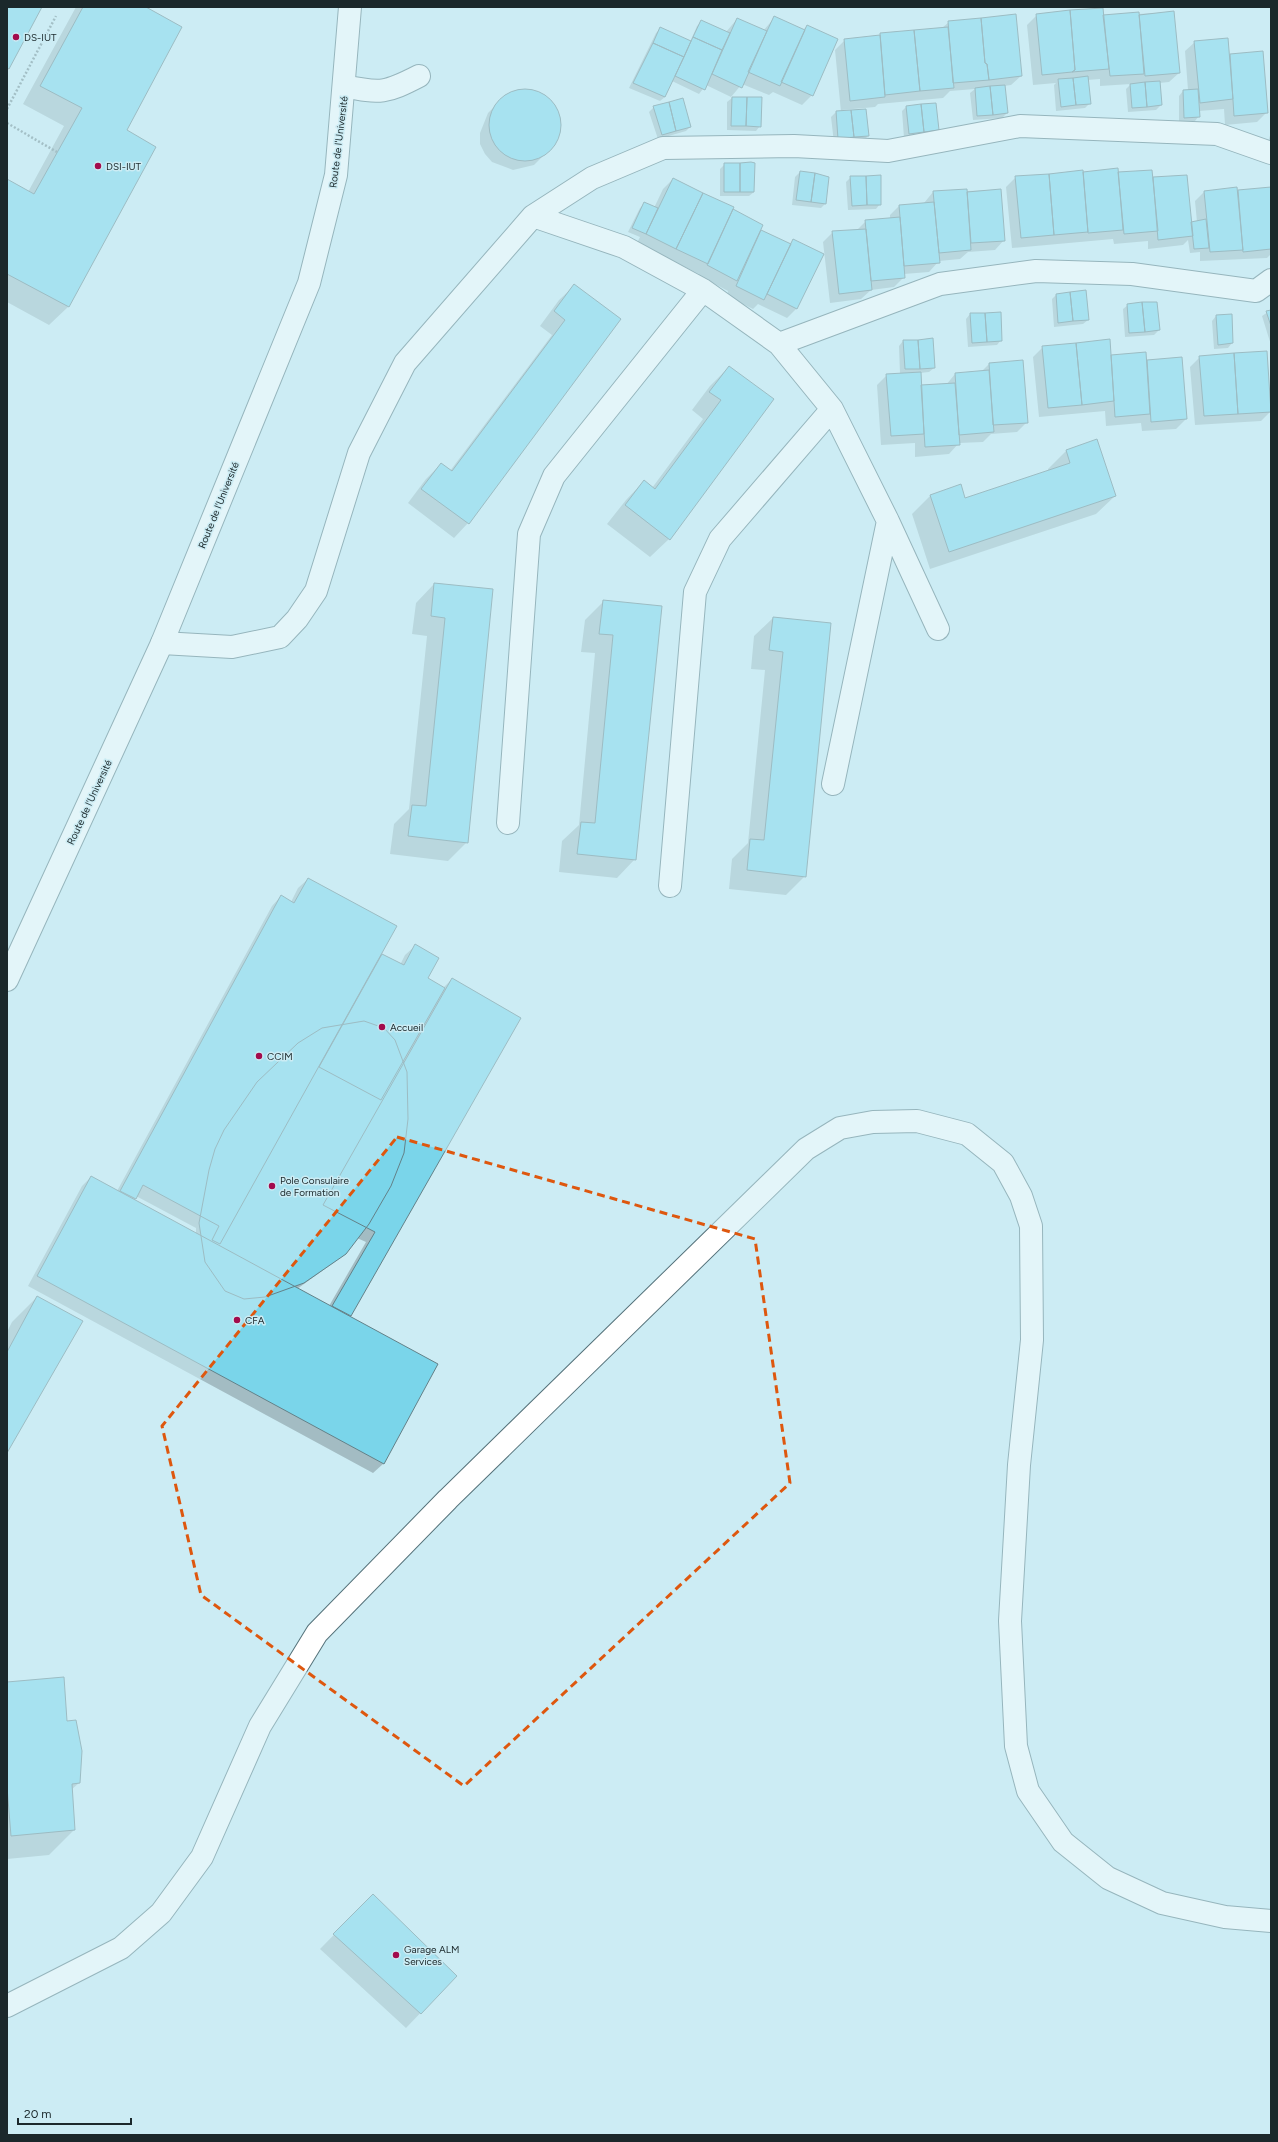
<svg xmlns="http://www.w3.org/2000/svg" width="1278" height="2142" font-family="Figtree,sans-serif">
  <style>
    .shadow { fill: #0003; fill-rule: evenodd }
    .building { fill: #7ad5ea; stroke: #638188 }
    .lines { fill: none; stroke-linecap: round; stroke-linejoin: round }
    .street-casing { stroke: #55727a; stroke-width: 24 }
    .secondary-casing { stroke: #55727a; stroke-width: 24 }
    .path { stroke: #72888e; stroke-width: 2.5; stroke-dasharray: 2 2; stroke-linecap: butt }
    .street { stroke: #fff; stroke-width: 22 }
    .secondary { stroke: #fff; stroke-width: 22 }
    .marked { fill: none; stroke: #de570e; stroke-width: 3; stroke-dasharray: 8 5; stroke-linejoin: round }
    .poi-dot { fill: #a20b4c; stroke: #ccecf4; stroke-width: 1.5 }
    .labels { text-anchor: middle; stroke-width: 3; stroke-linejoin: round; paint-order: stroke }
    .poi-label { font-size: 10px; fill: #1b282b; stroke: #ccecf4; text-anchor: start }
    .street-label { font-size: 10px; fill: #1b282b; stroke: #ccecf4 }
  </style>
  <rect width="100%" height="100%" fill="#ccecf4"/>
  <path class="shadow" d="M76,7H144L125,131L155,147L68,307L49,325L7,302V181L28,192L64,126L23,104Z
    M1173,12L1179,73L1169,82L1159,83L1161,105L1156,110L1128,112L1126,89L1131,84L1100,86V79L1087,80L1090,103L1085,108L1056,111L1054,85L1056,83L1033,85L1027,25L1037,15L1103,16Z
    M775,17L803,30L807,26L812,95L802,105L773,92L769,95L742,84L731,97L706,85L699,94L672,81L665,97L660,101L629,88L656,33L660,29L690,42L697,26L702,21L726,32L737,19L763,31Z
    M949,22L1021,76L1011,85L1004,86L1007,113L1002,118L973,120L970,93L975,89L950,91L943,98L878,104L875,107L842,110L868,136L864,140L834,143L831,117L836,112H841L835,50L845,40L942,28Z
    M1195,42L1229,55L1262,52L1267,112L1257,122L1225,125L1224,109L1199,111V116L1195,121L1179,122V96L1183,91L1188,90L1185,51Z
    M517,90H530L541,93L551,100L558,111L560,123L558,135L553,146L534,165L513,170L492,162L485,154L480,144V133L488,113L506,95Z
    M732,98L760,126L756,131L727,130V102Z
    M907,106L938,130L934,135L904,138L902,111Z
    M654,107L690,127L686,131L658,139L649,112Z
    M1271,132V143L1268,142Z
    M725,164L754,192L749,196H720V169Z
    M800,172L828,177L825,204L821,208L792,205L795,177Z
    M1117,174L1152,178L1186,176L1191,223L1197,222L1195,201L1204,192L1237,191L1271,188V254L1267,258L1200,261V252L1190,253L1188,240L1183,245L1148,249V241L1114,244L1113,239L1012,248L1006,187L1016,177Z
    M851,177L880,204L876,209L848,210L846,182Z
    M673,179L732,210L760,230L790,244L794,240L797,308L787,318L758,304L753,309L727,296L728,291L698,275L699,274L637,243L640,237L628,232L640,208L645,203L654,208L663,189Z
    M1000,190L1004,240L995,250L968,252L960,259L939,261L929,272L904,274V277L894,287L871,290L861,299L830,303L823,242L833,232L856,231L866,221L890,219V215L899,206L924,203L933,192Z
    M574,286L620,320L468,523L454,538L408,503L426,479L441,464L450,471L552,335L540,326L559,300Z
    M1056,295L1088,320L1083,324L1054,327L1052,299Z
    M1128,305L1159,330L1154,335L1125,337L1123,309Z
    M1271,310V345L1262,316Z
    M970,314L1001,340L997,345L968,347L966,319Z
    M1216,316L1232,343L1228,348L1214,349L1212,321Z
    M903,341L934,368L929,372L920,373V386L946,385L955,374L981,372L989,364L1027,422L1017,432L991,434L983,442L959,443L949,454L915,457V443L881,445L877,385L887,375L900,374L899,346Z
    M1043,347L1146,361L1181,359L1186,419L1176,429L1142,431L1141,423L1106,426L1105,411L1039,417L1033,357Z
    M1266,352L1271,411L1261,421L1195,425L1190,367L1200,357Z
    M729,367L773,400L669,539L650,557L607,524L626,500L644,481L652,488L703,419L692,410L710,386Z
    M1097,440L1115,496L1096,514L930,569L912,514L931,495L964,499L1048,471V469L1066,451Z
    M434,584L492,590L467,842L448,861L390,854L394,824L409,809L427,636L412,634L416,603Z
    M604,601L661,607L635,859L617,878L559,872L562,841L579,825L595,653L581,652L585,620Z
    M773,618L830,624L805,876L786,895L729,889L732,859L748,843L765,670L751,669L754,636Z
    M308,879L380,954L400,965L405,955L415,946L427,978L443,988L452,979L520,1018L349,1317L437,1364L383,1464L373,1473L28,1286L82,1186L91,1177L117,1191L272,906L281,896L291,902L298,888ZM136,1196L196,1228V1234L134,1200ZM357,1238L366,1242L329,1306L297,1289L340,1258Z
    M37,1297L7,1451V1332L12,1322Z
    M7,1683L66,1722L79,1783L71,1790L74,1830L49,1855L7,1859Z
    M373,1895L456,1976L406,2028L320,1949Z"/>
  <path class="building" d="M7,7H42L9,69L7,68Z
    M83,7H146L182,27L127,130L156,147L69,307L7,274V179L34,194L82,108L40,86Z
    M1103,8L1109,69L1072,72L1075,70L1070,10Z
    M1070,10L1075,70L1072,72L1042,75L1036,14Z
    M1174,11L1180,73L1145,76L1139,15Z
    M1139,12L1144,74L1110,76L1103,15Z
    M1016,14L1022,76L989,80L987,64L985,63L981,18Z
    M774,16L805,30L780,86L748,72Z
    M737,18L767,31L742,88L712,74Z
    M981,18L985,63L987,64L989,80L953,83L948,21Z
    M701,20L730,33L722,50L693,37Z
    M807,25L838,39L813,96L781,82Z
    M660,27L691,41L684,57L653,43Z
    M948,27L954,88L920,91L914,30Z
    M914,30L920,91L885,95L880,33Z
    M880,35L885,97L850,101L844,39Z
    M693,37L722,50L705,90L675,76Z
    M1228,38L1233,99L1200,103L1194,41Z
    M653,43L684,57L665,97L633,83Z
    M1263,51L1268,113L1234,116L1230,54Z
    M1088,76L1091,104L1076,105L1073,78Z
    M1073,78L1076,105L1061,107L1058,79Z
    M1160,81L1162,105L1147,107L1145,82Z
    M1145,82L1147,107L1132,108L1130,84Z
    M1005,85L1008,113L993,115L990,86Z
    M990,86L993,115L977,116L975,88Z
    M1198,89L1200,117L1184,118L1183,90Z
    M489 125a36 36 0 1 1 72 0a36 36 0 1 1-72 0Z
    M732,97H747L746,126H731Z
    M747,97H762L761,127L746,126Z
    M683,98L691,127L676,131L669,102Z
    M669,102L676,131L662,135L653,106Z
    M936,103L939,130L924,132L921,104Z
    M921,104L924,132L909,134L906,106Z
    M866,109L869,136L854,137L851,110Z
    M851,110L854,137L838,139L836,111Z
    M751,162L755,163L754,192H740V163Z
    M724,163H740V192H724Z
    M1118,168L1123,230L1088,233L1083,172Z
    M1083,170L1088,232L1054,235L1049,174Z
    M1152,170L1158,231L1124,234L1118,172Z
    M800,171L815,173L811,202L796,200Z
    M815,173L829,177L826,204L811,202Z
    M1049,174L1054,235L1021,238L1015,176Z
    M881,175V205H867L866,176Z
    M1187,175L1193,236L1158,240L1153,177Z
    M850,176H866L867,205L852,206Z
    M673,178L703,193L676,249L646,234Z
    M1237,187L1243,250L1210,252L1204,191Z
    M1271,187V249L1243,252L1238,190Z
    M967,189L971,250L939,253L933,191Z
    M1001,189L1005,241L971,243L967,192Z
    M703,193L734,207L708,264L676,249Z
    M644,202L658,208L646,234L632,228Z
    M934,202L940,263L904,266L899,205Z
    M733,209L763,225L737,281L707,265Z
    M900,217L905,278L871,281L865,220Z
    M1206,219L1209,248L1194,249L1191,222Z
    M866,229L872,290L839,294L832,231Z
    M761,230L791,244L764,300L736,286Z
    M793,239L824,254L797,309L767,294Z
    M574,284L621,319L469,524L421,489L441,463L452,471L565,320L554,311Z
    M1086,290L1089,320L1073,321L1070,292Z
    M1070,292L1073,321L1058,323L1056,294Z
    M1142,302L1145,332L1129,333L1127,304Z
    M1142,302H1157L1160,330L1145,332Z
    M1271,310V326L1266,311Z
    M1001,312L1002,341L987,342L985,313Z
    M970,313H985L987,342L972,343Z
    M1232,314L1233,343L1218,345L1216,315Z
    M933,338L935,368L920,369L918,340Z
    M1110,339L1114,401L1082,405L1076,343Z
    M903,340H918L920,369H905Z
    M1076,343L1082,405L1048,408L1042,346Z
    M1267,351L1271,412L1238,414L1234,353Z
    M1146,352L1150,414L1115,417L1111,355Z
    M1234,353L1238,414L1204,416L1199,356Z
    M1182,357L1187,419L1151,422L1147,360Z
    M1023,360L1028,423L993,425L989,363Z
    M729,366L774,399L670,540L625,505L644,480L655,489L721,400L709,392Z
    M989,370L994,432L959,435L955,373Z
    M921,372L924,434L891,436L886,374Z
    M955,383L960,445L925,447L921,385Z
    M1097,439L1116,496L949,552L930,495L961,484L965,498L1070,463L1066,450Z
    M434,583L493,589L468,843L408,836L412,805L426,806L445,618L431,616Z
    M603,600L662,606L636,860L577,854L581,822L595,823L613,635L599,634Z
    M773,617L831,623L806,877L747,870L750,839L764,840L783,652L769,650Z
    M308,878L397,926L220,1244L212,1240L219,1226L143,1185L136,1199L120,1191L281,895L294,903Z
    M415,944L439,958L428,978L445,988L381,1100L319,1067L382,954L404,965Z
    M452,978L521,1018L351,1316L332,1306L375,1232L323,1205Z
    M364,1021L384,1028L395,1040L407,1072L408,1119L404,1153L391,1186L369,1224L346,1254L304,1283L265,1297L244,1299L225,1291L205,1262L199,1223L209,1170L215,1149L224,1130L257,1082L298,1043L322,1028Z
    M91,1176L438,1364L384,1464L37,1276Z
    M37,1296L83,1321L7,1453V1352Z
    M64,1677L67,1721L76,1720L82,1751L80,1783L72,1784L75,1830L11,1836L7,1787V1682Z
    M373,1894L457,1976L421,2014L333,1934Z"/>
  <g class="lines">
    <defs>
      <path id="street" d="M344,86C381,94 386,93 419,76
        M533,216L624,247L703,290L779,344L940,284L1036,271L1132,274L1256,291L1271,280
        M779,344L832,409L888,521L938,629
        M162,643L232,647L280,637L297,619L316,591L359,453L405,363L533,216L592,178L663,148L794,146L888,151L1020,126L1217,134L1271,153
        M833,784L888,521
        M508,823L529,534L554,476L703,290
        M670,886L695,592L720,539L832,409"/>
      <path id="secondary" d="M7,980L162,643L309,283L336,175L350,7
        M7,2006L121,1948L161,1913L202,1857L260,1726L317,1633L448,1499L806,1149L840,1128L873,1122L917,1121L967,1134L1003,1163L1021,1196L1031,1226L1032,1340L1019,1465L1010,1621L1016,1746L1028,1791L1063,1842L1108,1878L1162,1903L1225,1917L1271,1921"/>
    </defs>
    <use href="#street" class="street-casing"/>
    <use href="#secondary" class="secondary-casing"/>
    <path class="path" d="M7,109L56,16
      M7,123L57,152"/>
    <use href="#street" class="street"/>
    <use href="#secondary" class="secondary"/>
  </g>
  <path d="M0 0H1278V2142H0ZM397,1137L755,1239L790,1483L464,1786L201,1595L162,1426Z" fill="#ccecf4" fill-opacity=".55" fill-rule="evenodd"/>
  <path class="marked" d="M397,1137L755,1239L790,1483L464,1786L201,1595L162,1426Z"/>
  <g class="poi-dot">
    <circle cx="16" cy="37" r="4"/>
    <circle cx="98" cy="166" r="4"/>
    <circle cx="382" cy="1027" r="4"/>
    <circle cx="259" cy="1056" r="4"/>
    <circle cx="272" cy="1186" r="4"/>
    <circle cx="237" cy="1320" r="4"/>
    <circle cx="396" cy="1955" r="4"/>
  </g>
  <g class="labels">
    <g class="poi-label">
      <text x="24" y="41">DS-IUT</text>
      <text x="106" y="170">DSI-IUT</text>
      <text x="390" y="1031">Accueil</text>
      <text x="267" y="1060">CCIM</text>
      <text x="280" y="1184">Pole Consulaire<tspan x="280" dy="12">de Formation</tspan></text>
      <text x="245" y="1324">CFA</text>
      <text x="404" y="1953">Garage ALM<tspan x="404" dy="12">Services</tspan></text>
    </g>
    <g class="street-label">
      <text transform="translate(338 142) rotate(-83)" y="4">Route de l'Université</text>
      <text transform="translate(218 505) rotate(-68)" y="4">Route de l'Université</text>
      <text transform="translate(89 802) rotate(-65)" y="4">Route de l'Université</text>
    </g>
  </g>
  <rect width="1278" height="2142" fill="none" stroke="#1b282b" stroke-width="16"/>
  <path d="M18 2118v6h113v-6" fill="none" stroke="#1b282b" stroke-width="2"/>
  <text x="24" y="2118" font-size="12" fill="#1b282b" stroke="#ccecf4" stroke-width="3" paint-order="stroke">20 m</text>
</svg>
